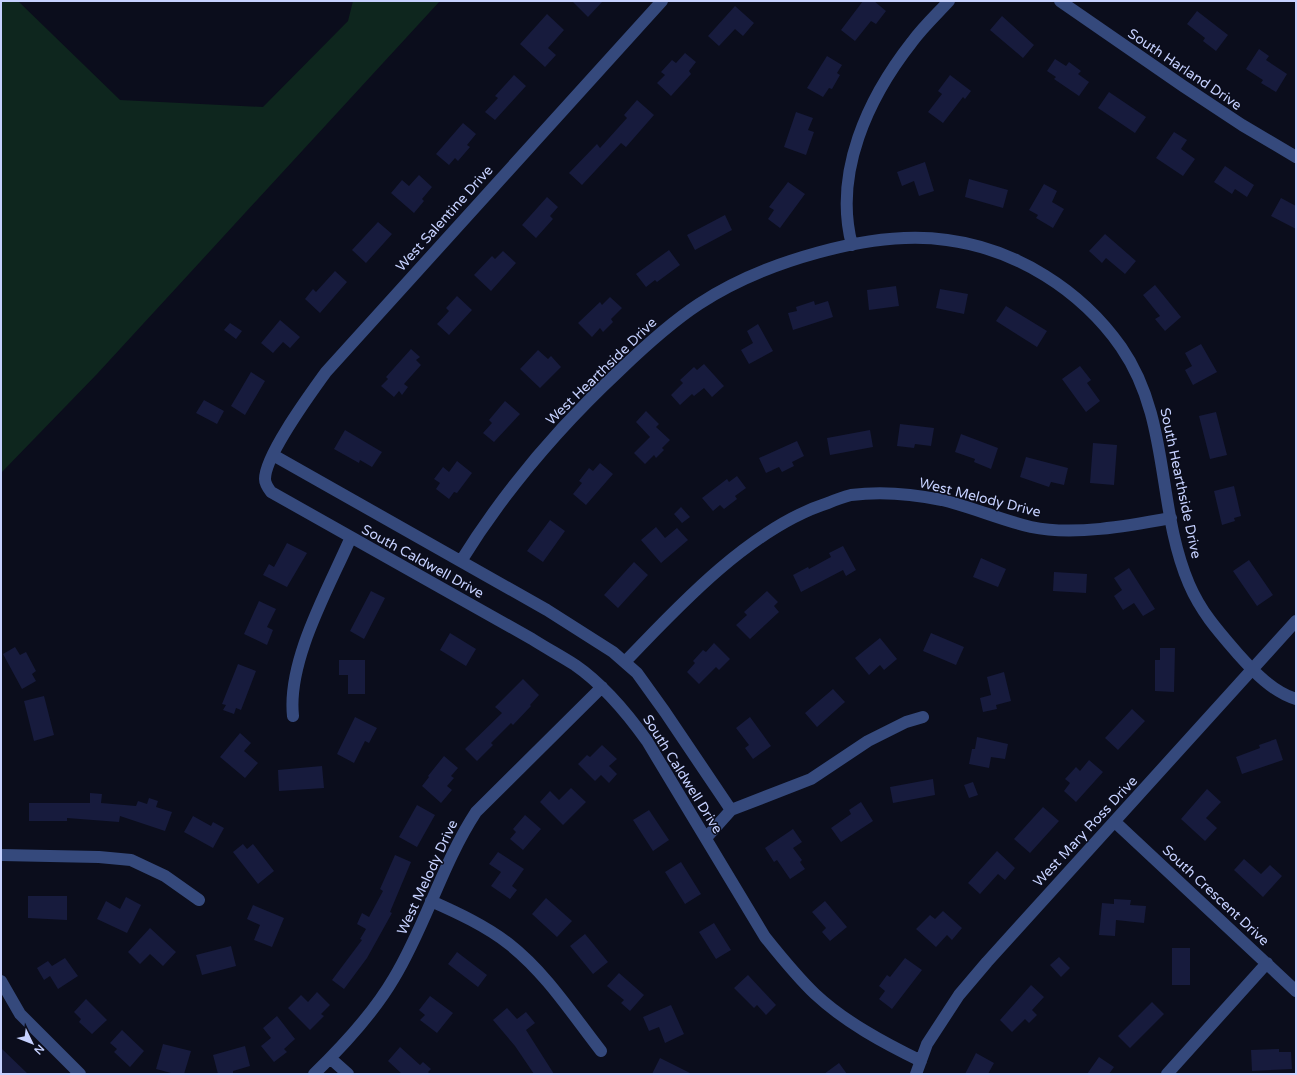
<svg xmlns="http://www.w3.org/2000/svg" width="1297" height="1075" font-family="'Varela Round',sans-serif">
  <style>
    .green { fill: #0e261e }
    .building { fill: #171b3d }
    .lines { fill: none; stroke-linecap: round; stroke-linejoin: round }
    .minor { stroke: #35497c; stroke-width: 12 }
    .labels { text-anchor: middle; stroke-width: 3; stroke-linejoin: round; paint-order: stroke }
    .street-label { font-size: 14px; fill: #c6d1ff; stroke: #0b0d1c }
  </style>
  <rect width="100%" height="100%" fill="#0b0d1c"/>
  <path class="green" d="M1,1H18L120,100L263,107L348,21L353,1H440L97,374L1,473Z"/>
  <path class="building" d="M572,1H603L588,17Z
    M863,1H874L886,11L876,24L871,21L855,41L841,30Z
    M735,6L754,23L743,36L735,29L719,46L708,36Z
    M1197,11L1228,35L1216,51L1203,41L1205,38L1187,24Z
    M547,14L564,30L548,48L556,55L545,67L520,44Z
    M1002,16L1034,45L1023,58L990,30Z
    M1259,49L1269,56L1266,60L1287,74L1276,92L1261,83L1263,80L1246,69Z
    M685,53L696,62L689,71L691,74L671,96L657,83L665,75L661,72L672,60L676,63Z
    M827,56L842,65L837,73L840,75L832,89L829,88L823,97L807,88Z
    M1055,59L1066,66L1069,62L1081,71L1078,74L1089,82L1079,96L1054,79L1056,77L1047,71Z
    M514,75L526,86L495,120L485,112L498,98L495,96Z
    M950,75L971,91L965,99L963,97L943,123L928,112L942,94L938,91Z
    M1109,92L1146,117L1135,133L1098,108Z
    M637,100L654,115L626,147L621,143L582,185L569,173L597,144L600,148L627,118L624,115Z
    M796,112L813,118L808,130L814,132L806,155L784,147Z
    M463,123L476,134L467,145L470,147L458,161L455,158L449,165L436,154Z
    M1174,132L1187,140L1181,149L1195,159L1183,176L1156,158Z
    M925,162L934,191L919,196L914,181L902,186L897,172Z
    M1225,166L1254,185L1247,197L1235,189L1232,194L1214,182Z
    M419,175L432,187L422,199L424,201L414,213L391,193L402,180L409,186Z
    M969,179L1008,190L1003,208L965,197Z
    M788,182L805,194L780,228L768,219L774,210L769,207Z
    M1044,184L1057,191L1052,202L1064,209L1053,228L1036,218L1038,215L1029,210Z
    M547,197L558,207L550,216L553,219L536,238L522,225Z
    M1281,198L1296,206V229L1271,216Z
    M725,215L732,230L695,250L687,235Z
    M378,222L392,234L366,263L352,250Z
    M1105,234L1136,261L1125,274L1106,258L1102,263L1089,251Z
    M669,250L680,265L657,282L655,280L646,287L636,274Z
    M503,251L516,263L491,291L474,275L492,256L495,259Z
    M335,271L347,282L320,313L305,299L313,289L316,292Z
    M1155,285L1181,317L1165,331L1155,319L1160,316L1143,295Z
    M896,286L899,306L869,310L867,290Z
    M940,289L968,294L964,314L936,308Z
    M457,296L472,310L449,335L437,324L449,311L446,308Z
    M610,297L622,308L611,319L613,322L603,332L600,328L592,337L578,323L600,302L602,305Z
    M814,301L815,305L828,301L833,317L793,330L788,313L797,311L796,307Z
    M1006,306L1047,331L1037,347L996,321Z
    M280,320L300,337L290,348L283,342L273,353L261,343Z
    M230,323L242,331L236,339L224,330Z
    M758,324L773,351L749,364L741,350L753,343L747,331Z
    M1201,344L1217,372L1193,385L1185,370L1192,366L1185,353Z
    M411,349L420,357L416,360L421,365L404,384L408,387L402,395L399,391L394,397L381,386L388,379L386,377Z
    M538,350L548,359L551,356L561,367L540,388L520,369Z
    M704,364L724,386L712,397L704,388L694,396L692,394L680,405L671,395L683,383L680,380L694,367L697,370Z
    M1080,366L1091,380L1087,383L1100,401L1086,412L1062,379Z
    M251,372L265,381L245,415L231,406Z
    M204,400L224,411L217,424L196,413Z
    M505,401L520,414L494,442L483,433L492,423L489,420Z
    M646,411L659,424L656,427L670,440L662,448L664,450L656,458L654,455L645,464L634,453L650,437L636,422Z
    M1216,412L1227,455L1210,459L1199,416Z
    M900,424L934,428L931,446L915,444L914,448L897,446Z
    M345,430L382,452L372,467L360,460L359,463L334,449Z
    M870,430L873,447L830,455L827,438Z
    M961,434L998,448L991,469L974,462L975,459L955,452Z
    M797,441L804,456L792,462L794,466L782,472L779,467L766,473L759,458Z
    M1093,443L1117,445L1114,485L1090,483Z
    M1026,457L1068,468L1064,485L1051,482L1049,487L1020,477Z
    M457,461L472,473L457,493L454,492L449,499L436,489L440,483L434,479L443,467L449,472Z
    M600,463L613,474L586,505L573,494L582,483L579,481L589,468L593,471Z
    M737,476L746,488L735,496L737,499L724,509L720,505L713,511L702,498L727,479L729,482Z
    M1234,486L1241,516L1234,518L1235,521L1222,525L1214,491Z
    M681,507L690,517L682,523L674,514Z
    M550,520L565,531L543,562L527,551Z
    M656,527L665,538L677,528L688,540L661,563L641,540Z
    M287,543L307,553L287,587L263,575L269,564L274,567Z
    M843,546L856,570L846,576L843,570L801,592L793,575L808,567L809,569L831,557L829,553Z
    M981,558L1006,569L998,587L973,577Z
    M1249,560L1273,595L1257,606L1233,571Z
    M634,562L648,575L618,608L604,595Z
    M1129,568L1155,609L1143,616L1134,603L1123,610L1114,596L1122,590L1114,578Z
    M1054,572L1087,574L1086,593L1053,591Z
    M371,591L385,598L364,639L350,631Z
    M767,591L778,602L774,606L779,612L750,639L736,625L747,615L744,612Z
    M259,601L276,609L267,627L273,630L267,645L244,634Z
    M450,633L476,649L466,666L440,650Z
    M931,633L964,647L956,665L923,651Z
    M880,638L897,659L884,670L880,665L869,675L855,658Z
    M714,643L730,659L719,670L716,667L699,684L687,672L695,663L693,661L703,650L706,652Z
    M15,647L20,655L26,652L36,671L32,674L36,681L22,689L3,654Z
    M1160,648H1175L1174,692L1155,691V660H1160Z
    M339,660H365V694H348V675H339Z
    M238,664L256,671L241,710L236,708L234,714L223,710L226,705L222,704Z
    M1004,672L1011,701L996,705L997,709L983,712L980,698L991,695L987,677Z
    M523,679L539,695L530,705L531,706L513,725L511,723L491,743L493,745L477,761L465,749L502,713L495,707Z
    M833,689L845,702L817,727L805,713Z
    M44,696L54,735L34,741L24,701Z
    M1132,709L1145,721L1118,750L1105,738Z
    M355,717L377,728L369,743L365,741L354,763L337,754Z
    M750,717L771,746L753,759L745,748L749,745L736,728Z
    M240,733L251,743L244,751L258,763L245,778L220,757Z
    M977,737L1008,744L1005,759L991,757L989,768L969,764L972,749H975Z
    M1276,739L1283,760L1242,774L1236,757L1260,748L1259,745Z
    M602,745L617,759L609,766L617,774L609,783L601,775L595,781L578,764L587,755L590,757Z
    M444,756L458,768L451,776L454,778L447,786L452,790L441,803L422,786L429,777L428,776Z
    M1089,760L1103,772L1076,802L1064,791L1070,783L1065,779L1076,767L1080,771Z
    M322,766L324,788L279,791L278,770Z
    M933,779L935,795L893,803L890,787Z
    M973,782L978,795L969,798L964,785Z
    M571,788L586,802L563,825L540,802L550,791L559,800Z
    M1207,789L1221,802L1206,818L1217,828L1205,841L1181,819Z
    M90,793L102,794L101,803L136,806L138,801L147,804L149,798L158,801L156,807L172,812L165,831L120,816L119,822L67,818V821H29V803H90Z
    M861,802L873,821L841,842L831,828L851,814L849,810Z
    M417,805L435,815L417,847L399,837Z
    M1043,807L1059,821L1030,853L1014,839Z
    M649,810L669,840L653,851L633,820Z
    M525,815L541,829L523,850L510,839L516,832L513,829Z
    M193,816L211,826L213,822L224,828L213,848L184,832Z
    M793,829L802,842L793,848L802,860L800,862L805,869L790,879L777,860L774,862L765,848Z
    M243,844L247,849L253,844L274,871L258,884L233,852Z
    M997,851L1015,868L1005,880L998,874L980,894L968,883Z
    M498,852L524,869L512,886L517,890L510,899L491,886L501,872L489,864Z
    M395,855L411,862L390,912L392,913L367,958L344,989L332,980L362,940L360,939L366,929L357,924L362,913L369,917L383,891L380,889Z
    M1244,859L1261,874L1270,865L1282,876L1263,897L1234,870Z
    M681,862L701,894L685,904L665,872Z
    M28,896H67V920L28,918Z
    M126,897L141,905L127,933L97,919L106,901L120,909Z
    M546,898L572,921L557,937L532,914Z
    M1114,899L1131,900L1130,905L1146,906L1144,923L1116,920L1115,936L1099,935L1102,903L1114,904Z
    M825,901L847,927L830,941L822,932L826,928L812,912Z
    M253,905L284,918L272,947L254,940L260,925L247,919Z
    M943,911L962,928L952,940L947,935L936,947L916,929L930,915L935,919Z
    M714,923L731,950L716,959L699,932Z
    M150,928L176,952L163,966L150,954L140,964L128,952Z
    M585,934L608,962L593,974L570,946Z
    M231,946L236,966L202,975L196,955Z
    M1172,948H1190V985H1172Z
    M457,952L487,975L478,987L448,964Z
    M1059,957L1070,968L1061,977L1050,965Z
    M65,958L78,976L58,989L50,976L44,980L37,968L48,961L52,966Z
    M905,958L922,970L892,1009L879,999L885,991L879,986L887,975L890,977Z
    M619,973L644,995L630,1011L621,1003L624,1000L607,986Z
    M748,975L776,1005L766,1015L757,1005L754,1008L734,988Z
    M1031,985L1044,997L1032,1010L1037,1015L1029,1023L1025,1019L1012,1032L1000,1020Z
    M317,992L330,1005L321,1014L324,1016L310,1030L288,1008L301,995L308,1002Z
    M430,996L453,1013L437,1033L420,1020L425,1015L419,1010Z
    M86,999L107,1020L92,1034L79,1022L81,1019L74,1012Z
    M1152,1002L1164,1014L1130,1048L1118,1036Z
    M671,1005L684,1034L665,1043L659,1027L649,1031L643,1017Z
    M507,1008L517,1019L526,1012L535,1023L526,1030L554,1074H534L515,1046L493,1020Z
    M277,1016L295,1039L284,1049L287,1052L274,1062L261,1046L271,1038L263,1028Z
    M122,1030L144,1051L130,1067L114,1052L117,1049L110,1043Z
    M163,1044L191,1051L184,1074H170L171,1073L156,1069Z
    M245,1046L250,1066L233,1071V1074H218L213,1055Z
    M400,1047L420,1065L423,1062L431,1069L428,1072L430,1074H402L388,1061Z
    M1,1048L28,1074H1Z
    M1279,1049V1052H1291L1292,1069L1252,1071L1251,1050Z
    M976,1053L994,1063L988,1074H965Z
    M1099,1057L1114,1067L1109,1074H1087Z
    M660,1058L692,1074H652Z
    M839,1063L847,1074H824Z"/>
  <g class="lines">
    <path class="minor" d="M662,1L326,372C311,393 265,455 265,479C265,484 268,488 271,492L532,639C546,648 561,656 575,665C604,685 627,713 647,741L765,937C781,957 797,977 815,994C845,1022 884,1043 921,1061
      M1060,1L1183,86L1242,125L1296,157
      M852,245C833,173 868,98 912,42C923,27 937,14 949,1
      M273,455L547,610L613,652L637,673L665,712L731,810
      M461,561C505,490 558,428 619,371C644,347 670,323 699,304C761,263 872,229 947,240C1016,249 1081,290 1121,347C1171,419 1156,507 1189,584C1201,612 1218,631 1238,654C1254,672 1273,692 1296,699
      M625,662C679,605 752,527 828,503C835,500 843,497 851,495C881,491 913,494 942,500C972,507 1001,520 1031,527C1073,536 1128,526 1171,518
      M293,716C287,660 329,588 351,537
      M1115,822L1296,991
      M706,838L731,810L811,779L868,741L906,722L923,717
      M1,855L99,857L131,860L165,876L199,900
      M431,901C458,913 486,926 509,944C546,973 572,1014 601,1051
      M1,981L20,1014L80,1074
      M330,1058L348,1074
      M314,1074C344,1045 373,1014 394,978C426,925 442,864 476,812L602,687
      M916,1074L927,1044L959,995L987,962L1296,621
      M1167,1074L1267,963"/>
  </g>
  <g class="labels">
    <g class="street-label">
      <text transform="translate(1185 69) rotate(34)" y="5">South Harland Drive</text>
      <text transform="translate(444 218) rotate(-48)" y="5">West Salentine Drive</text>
      <text transform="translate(601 371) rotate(-44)" y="5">West Hearthside Drive</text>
      <text transform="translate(1181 483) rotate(78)" y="5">South Hearthside Drive</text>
      <text transform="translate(980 497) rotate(14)" y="5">West Melody Drive</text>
      <text transform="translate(423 561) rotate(29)" y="5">South Caldwell Drive</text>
      <text transform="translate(683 774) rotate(58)" y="5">South Caldwell Drive</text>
      <text transform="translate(1085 831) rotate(-47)" y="5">West Mary Ross Drive</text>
      <text transform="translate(427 877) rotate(-65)" y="5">West Melody Drive</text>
      <text transform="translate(1216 895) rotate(43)" y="5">South Crescent Drive</text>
    </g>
  </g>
  <rect width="1297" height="1075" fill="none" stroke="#c6d1ff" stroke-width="4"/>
  <g transform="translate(32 1043) rotate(133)" stroke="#0b0d1c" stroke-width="3" paint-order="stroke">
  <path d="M0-3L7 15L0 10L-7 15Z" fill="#c6d1ff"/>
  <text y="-6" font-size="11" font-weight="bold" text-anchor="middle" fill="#c6d1ff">N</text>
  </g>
</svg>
